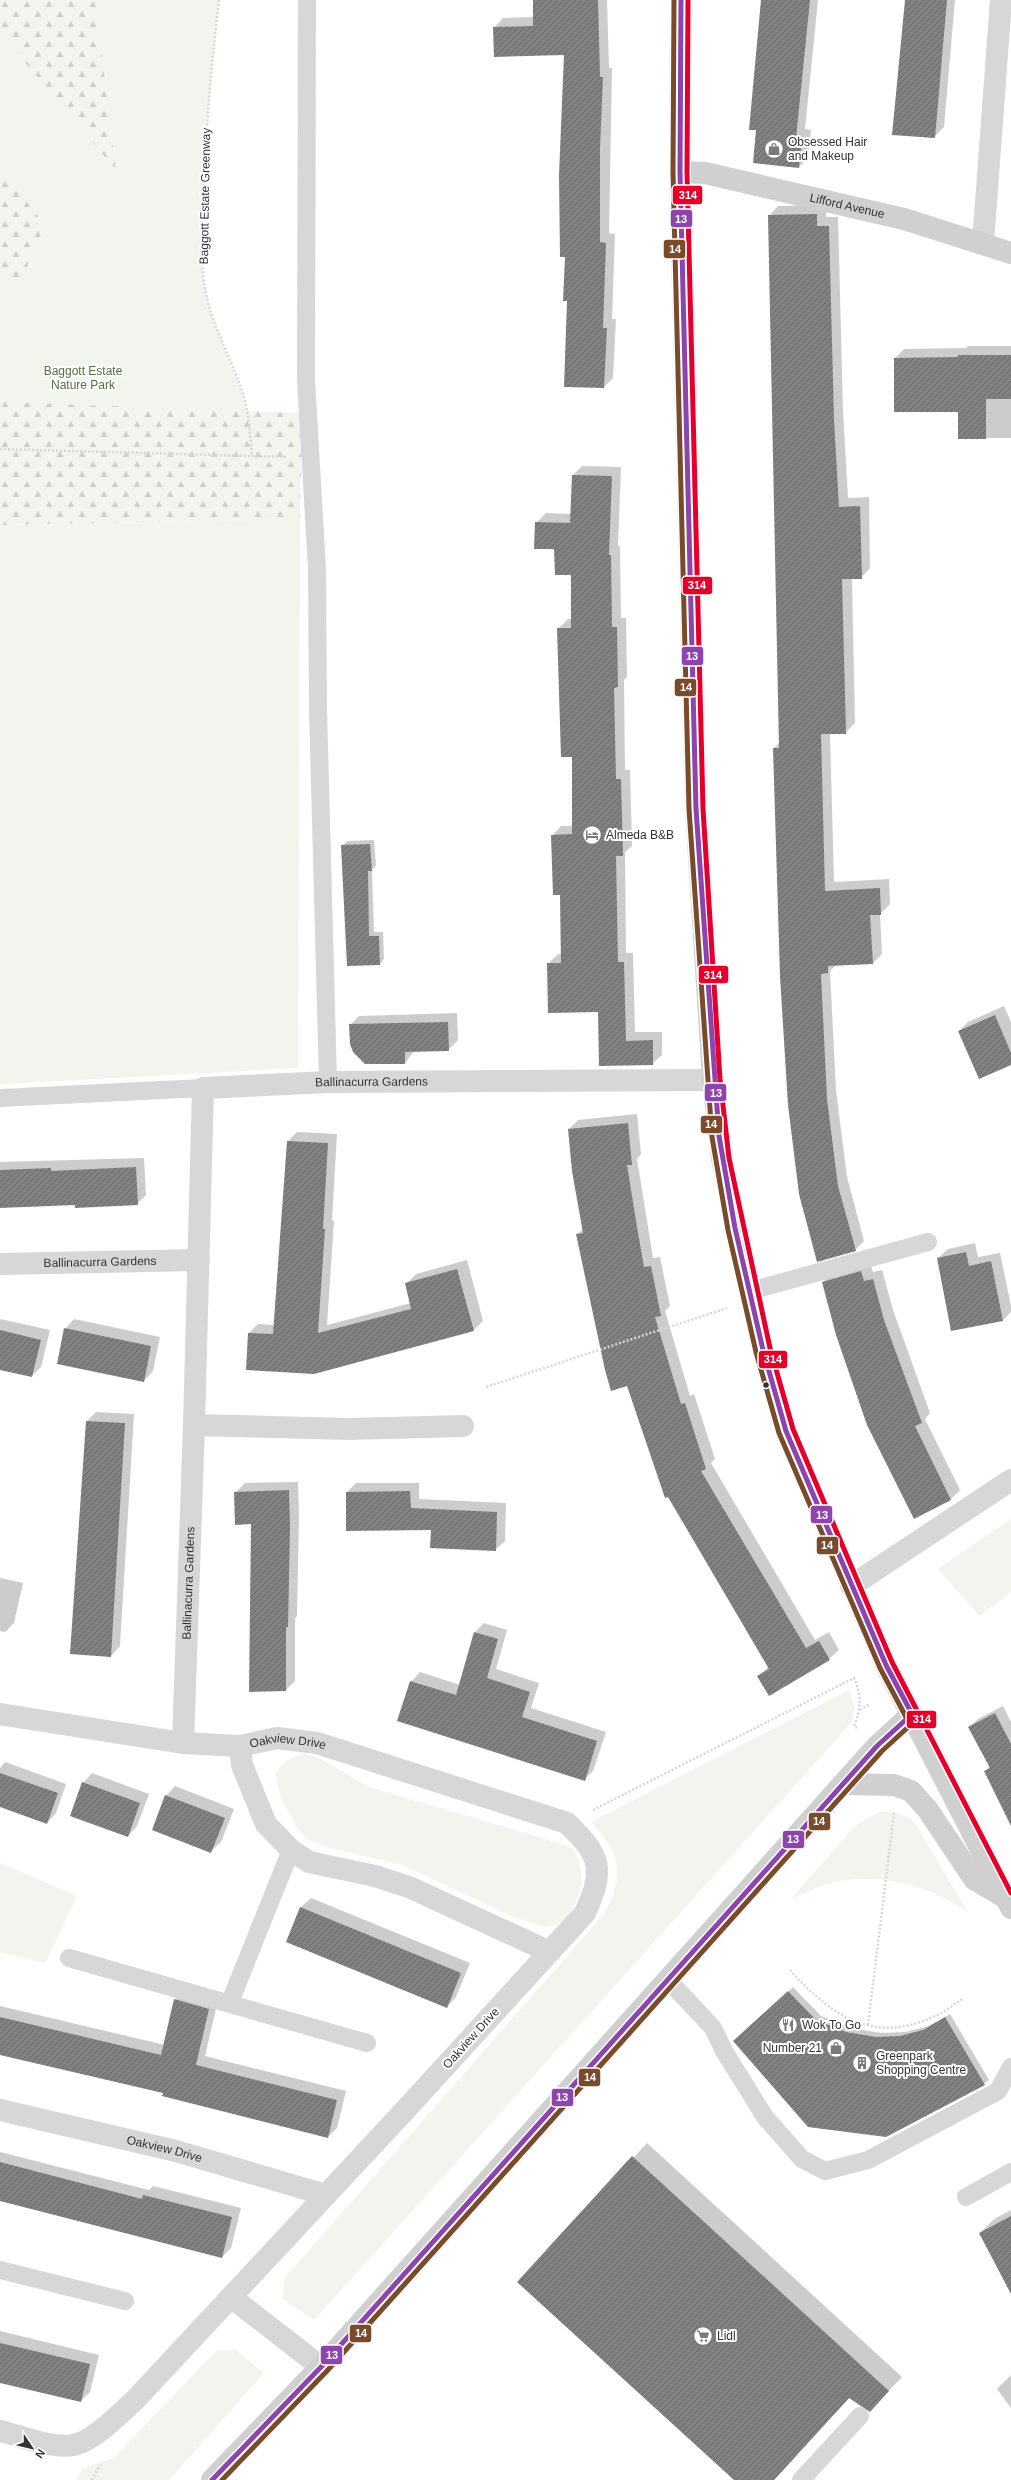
<svg xmlns="http://www.w3.org/2000/svg" width="1011" height="2480" font-family="Helvetica,sans-serif">
  <style>
    .green { fill: #f1f5ed }
    .forest { fill: url(#forest-firs) }
    .shadow { fill: #0003 }
    .building { fill: url(#building-hatch) }
    .lines { fill: none; stroke-linecap: round; stroke-linejoin: round }
    .path { stroke: #d6d6d6; stroke-width: 2.5; stroke-dasharray: 2 2; stroke-linecap: butt }
    .lane { stroke: #d7d7d7; stroke-width: 18 }
    .street { stroke: #d7d7d7; stroke-width: 22 }
    .secondary { stroke: #d0d0d0; stroke-width: 22 }
    .bus-1-casing { stroke: #fff; stroke-width: 8 }
    .bus-2-casing { stroke: #fff; stroke-width: 8 }
    .bus-3-casing { stroke: #fff; stroke-width: 8 }
    .bus-1 { stroke: #8e44ad; stroke-width: 5 }
    .bus-2 { stroke: #7a4b2a; stroke-width: 5 }
    .bus-3 { stroke: #e4002b; stroke-width: 5 }
    .bus-dot { fill: #333; stroke: #fff; stroke-width: 1.5 }
    .labels { text-anchor: middle; stroke-width: 4; stroke-linejoin: round; paint-order: stroke }
    .poi-label { font-size: 12px; fill: #333; stroke: #fff; text-anchor: start }
    .street-label { font-size: 12px; fill: #333; stroke: #fff }
    .park-label { font-size: 12px; fill: #56703f; stroke: #fff }
    .line-badge { stroke: #fff; stroke-width: 1.5 }
    .badge-label { font-size: 11px; text-anchor: middle; font-weight: bold; fill: #fff }
  </style>
  <defs>
    <pattern id="forest-firs" width="22" height="20" patternUnits="userSpaceOnUse"><rect width="22" height="20" fill="#f1f5ed"/><path d="M5 1l3.5 6h-7zM16 11l3.5 6h-7z" fill="#cfd2cc"/></pattern>
    <pattern id="building-hatch" width="6" height="6" patternUnits="userSpaceOnUse"><rect width="6" height="6" fill="#818181"/><path d="M-1 1l2-2M0 6l6-6M5 7l2-2" fill="none" stroke="#6a6a6a"/></pattern>
  </defs>
  <rect width="100%" height="100%" fill="#fff"/>
  <path class="green" d="M0,0H219C211,69 205,137 203,206C203,233 200,268 206,294C215,335 237,371 247,412L190,410L0,460Z
    M300,519L298,1068L0,1084V525Z
    M1011,1519V1592L980,1616L938,1569Z
    M849,1690L854,1707L852,1722L314,2320L283,2299L284,2279L605,1913C625,1873 621,1854 591,1822Z
    M303,1753L321,1759L369,1787L556,1842L573,1849C589,1880 581,1893 565,1921L545,1927L511,1916L403,1865L335,1849L309,1840L297,1828L280,1795L275,1773L286,1761Z
    M892,1811L906,1816L915,1823L968,1913C930,1884 876,1872 831,1883C817,1886 804,1894 791,1899L856,1825L879,1812Z
    M0,1863L77,1896L45,1963L0,1952Z
    M235,2349L264,2373L169,2480H77L82,2469L115,2457L216,2351Z"/>
  <path class="forest" d="M0,0H95L116,170L0,33Z
    M0,168L45,225L17,290L0,268Z
    M0,402L302,413L300,519L0,525Z"/>
  <path class="shadow" d="M534,0H607L609,68H612L609,233L615,234L612,319H616L613,378L604,387L568,300L565,54L494,28L503,18L534,17Z
    M762,0H818L805,129L811,130L808,157L799,167L757,130Z
    M906,0H955L944,127L934,137Z
    M826,205V217H838L843,411L848,498L869,497L870,568L861,578H852L855,723L845,733H830L834,882L889,879L890,904L880,914L882,954L873,963L836,965L830,971L836,1090L847,1177L864,1241L855,1250L818,1260L774,748L780,742L769,216L778,206Z
    M968,346H1011V438H959V411L895,358L904,349L966,348Z
    M582,466L621,467L618,546H620L621,618H626L627,677L624,680L625,770H630L632,846L625,852L626,953H633L635,1032H662V1055L652,1064L600,1065L599,1011L548,964L558,954H562L561,894L552,836L561,826H573V756L558,629L568,619H572V574L536,523L546,513L571,514L573,475Z
    M374,840L376,866L372,869L374,932H383L384,959L380,964L348,965L342,846L347,841Z
    M1004,1006L1011,1022V1064L959,1031L968,1022Z
    M457,1013L458,1040L448,1050L414,1051L405,1063L350,1025L359,1016Z
    M637,1114L641,1154L637,1159L653,1258L660,1257L670,1306L665,1311L690,1396L694,1394L715,1459L711,1463L815,1640L829,1632L839,1650L829,1659L759,1676L769,1666L577,1235L583,1229L569,1129L578,1120Z
    M297,1132L337,1134L332,1220L334,1221L327,1325L411,1303L406,1284L416,1274L467,1260L483,1321L474,1330L313,1373L249,1333L258,1324L274,1325L288,1141Z
    M144,1158L146,1195L137,1204H76L0,1207V1162Z
    M975,1243L978,1257L1000,1253L1011,1306V1312L1003,1320L938,1258L948,1249Z
    M870,1263L873,1272L882,1270L893,1310L930,1413L925,1419L960,1490L951,1499L914,1518L823,1282L833,1273Z
    M0,1319L50,1330L41,1367L32,1376L0,1369Z
    M74,1319L160,1337L153,1371L144,1381L65,1329Z
    M96,1412L134,1414L120,1646L111,1656L87,1421Z
    M298,1482L299,1516L297,1616L295,1619V1681L286,1690L252,1523L235,1493L245,1483Z
    M356,1483H419V1499L506,1503L505,1541L495,1550L432,1529L347,1530V1492Z
    M0,1578L23,1583L14,1623L5,1632L0,1631Z
    M484,1623L507,1630L496,1669L539,1683L531,1708L606,1732L593,1771L584,1780L411,1682L420,1672L460,1685L475,1632Z
    M1003,1706L1011,1722V1824L985,1771L990,1766L969,1727L978,1719Z
    M5,1762L66,1784L56,1813L47,1823L0,1806V1768Z
    M92,1773L149,1794L137,1826L128,1836L83,1783Z
    M175,1786L234,1809L221,1842L211,1851L166,1796Z
    M311,1898L470,1963L456,1997L447,2007L287,1942L301,1907Z
    M793,1987L821,2016L851,2028L881,2033L905,2032L929,2026L950,2014L989,2080L984,2084L739,2037Z
    M185,1990L218,2000L205,2056L346,2091L337,2128L328,2137L164,2092L0,2054V2006L165,2045L175,2000Z
    M647,2143L902,2377L883,2397H850L774,2480H735L519,2282Z
    M0,2152L149,2190L153,2186L241,2208L231,2248L222,2257L0,2199Z
    M1011,2210V2249L980,2233L994,2219Z
    M0,2331L99,2355L90,2392L81,2401L0,2382Z
    M1011,2375V2408L997,2389Z"/>
  <path class="building" d="M533,0H598L600,77H603L600,149V242L606,243L603,328H607L604,388L564,387L567,301H563L565,257H560L559,175L564,55L494,57L493,27L533,26Z
    M761,0H810L796,138L802,139L799,168L753,163L756,130H749Z
    M905,0H947L935,138L892,135Z
    M817,214V226H829L834,420L839,507L860,506L862,579H842L846,734H821L825,891L880,888L881,915H870L873,964L828,966V973L821,974L827,1099L838,1186L856,1251L817,1262L799,1194L788,1105L780,976L773,748H779L768,215Z
    M958,355H1011V399H986V439H958V412H894V358L958,357Z
    M572,475L612,476L609,555H611L612,627H617L618,687L614,688L616,779H621L623,856H616L618,962H624L626,1041L653,1040V1065L599,1066L598,1012L548,1013L547,963H561L560,895H553L551,835L572,834V757H561L557,628H571V575H555L554,549H534L535,522L570,523Z
    M370,844L372,871H368L369,936H379L380,965L347,966L341,845Z
    M995,1015L1011,1053V1065L979,1079L958,1031Z
    M448,1022L449,1051L405,1052V1064H365L353,1052L350,1044L349,1024Z
    M628,1123L632,1165H627L637,1227L644,1267L651,1266L661,1316L655,1317L681,1404L685,1403L706,1469L701,1471L806,1648L819,1641L830,1660L769,1696L757,1676L769,1669L668,1497L665,1498L627,1386L611,1391L605,1370L576,1234L583,1233L572,1171L568,1129Z
    M287,1141L328,1143L323,1229H325L318,1333L411,1309L405,1283L457,1269L474,1331L314,1374L246,1370L248,1333L273,1334Z
    M136,1167L138,1205L75,1208V1205L0,1208V1170L51,1168V1171Z
    M966,1252L969,1266L991,1261L1003,1321L951,1331L937,1258Z
    M861,1271L864,1281L873,1279L884,1320L922,1423L915,1426L951,1500L914,1519L867,1425L836,1335L822,1282Z
    M64,1328L151,1346L144,1382L57,1364Z
    M0,1330L41,1340L32,1377L0,1370Z
    M86,1421L125,1423L111,1657L70,1654Z
    M289,1490L290,1526L288,1627H286V1691L249,1692L251,1524L235,1525L234,1492Z
    M410,1491L411,1508L497,1512L496,1551L430,1548L431,1530L346,1531V1492Z
    M474,1632L498,1639L487,1678L530,1692L522,1717L597,1741L585,1781L397,1721L410,1681L456,1695Z
    M995,1713L1011,1744V1826L984,1771L990,1768L968,1727Z
    M0,1773L58,1793L47,1824L0,1807Z
    M82,1782L140,1803L128,1837L70,1816Z
    M165,1795L225,1818L211,1853L152,1830Z
    M300,1907L461,1973L447,2008L286,1942Z
    M788,1991L816,2020L846,2032L876,2037L900,2036L923,2030L945,2017L985,2085L886,2137L808,2127L733,2041Z
    M174,1999L209,2009L196,2065L337,2100L328,2138L162,2096L163,2093L0,2055V2017L161,2055Z
    M632,2156L889,2391L870,2412L849,2398L774,2480H734L517,2282Z
    M0,2162L142,2199L143,2195L232,2217L222,2258L0,2201Z
    M1011,2216V2294L979,2233Z
    M0,2343L90,2364L81,2402L0,2383Z"/>
  <g class="lines">
    <path class="path" d="M219,0C211,69 205,137 203,206C203,234 200,266 206,294C213,327 230,356 241,388C249,410 250,433 252,456
      M0,449L287,457
      M486,1387L727,1308
      M860,1710L870,1704
      M593,1810L854,1678C862,1696 861,1708 854,1726L857,1728
      M790,1970C830,2014 871,2045 933,2017C944,2013 954,2004 964,1998
      M868,2025L894,1813
      M92,2480L100,2465"/>
    <path class="lane" d="M307,0L306,380L317,569L318,709L328,1082
      M0,1098L203,1088
      M750,1291L928,1242
      M69,1958L367,2043
      M668,1980L713,2028L724,2051L765,2117L802,2159L825,2171L868,2160L998,2091L1011,2067
      M230,2002L291,1850
      M966,2197L1011,2172
      M0,2270L125,2301
      M801,2480L860,2416"/>
    <g class="street">
      <path d="M983,243L1001,0"/>
      <path id="s1" d="M0,1264L199,1260"/>
      <path d="M194,1425L349,1429L463,1426"/>
      <path d="M851,1586L1011,1480"/>
      <path id="s2" d="M0,1714L183,1743L240,1746L277,1738L317,1743L567,1823C601,1856 605,1869 585,1913L408,2107L135,2400C119,2414 93,2442 73,2445C53,2449 20,2436 0,2431"/>
      <path id="s3" d="M183,1743L194,1425L203,1088L328,1082L713,1080"/>
      <path d="M240,1746L242,1765L266,1824L291,1850L309,1862L375,1876L409,1887L550,1952"/>
      <path id="s4" d="M0,2110L176,2151L326,2195"/>
      <path d="M231,2297L321,2367"/>
    </g>
    <g class="secondary">
      <path d="M681,0L680,172L696,809L713,1080L722,1159L763,1350L786,1431L886,1665L1011,1908"/>
      <path id="s5" d="M680,172L705,173L904,219L1011,253"/>
      <path d="M843,1784L894,1785L911,1791L928,1810L974,1879L1006,1898"/>
      <path d="M212,2480L321,2367L877,1746L912,1714"/>
    </g>
    <defs>
      <path id="bus-1" d="M681,0L680,172L696,809L719,1136L735,1228L763,1350L786,1431L886,1665L912,1714
        M212,2480L321,2367L877,1746L912,1714"/>
      <path id="bus-2" d="M674,0L673,172L689,809L712,1137L728,1230L756,1352L779,1433L880,1668L906,1717
        M222,2480L326,2372L882,1751L917,1719"/>
      <path id="bus-3" d="M688,0L687,172L703,809L720,1079L729,1158L770,1348L793,1429L892,1662L1011,1893"/>
    </defs>
    <use href="#bus-1" class="bus-1-casing"/>
    <use href="#bus-2" class="bus-2-casing"/>
    <use href="#bus-3" class="bus-3-casing"/>
    <use href="#bus-1" class="bus-1"/>
    <use href="#bus-2" class="bus-2"/>
    <use href="#bus-3" class="bus-3"/>
  </g>
  <defs>
    <symbol id="shop-ring" viewBox="-11 -11 22 22"><circle r="9.5" fill="#fff" stroke="#7a7a7a" stroke-width="1.5"/><path d="M-5-2.5h2.3a2.7 3.5 0 0 1 5.4 0H5L5.5 6h-11ZM-1.5-2.5h3a1.5 2.3 0 0 0-3 0Z" fill="#7a7a7a"/></symbol>
    <symbol id="hotel-ring" viewBox="-11 -11 22 22"><circle r="9.5" fill="#fff" stroke="#7a7a7a" stroke-width="1.5"/><path d="M-6-4.5h1.5V1H6V5H4.5V3h-9V5H-6ZM-4 0a1.8 1.8 0 1 1 3.6 0ZM.5 0V-2.5h3Q6-2.5 6 0Z" fill="#7a7a7a"/></symbol>
    <symbol id="restaurant-ring" viewBox="-11 -11 22 22"><circle r="9.5" fill="#fff" stroke="#7a7a7a" stroke-width="1.5"/><path d="M-5-6h1v4h1v-4h1v4h1v-4h1v5L-1.5 .5V6h-2V.5L-5-1ZM5-6V6H3V1.5H1.5Q1.5-4 5-6Z" fill="#7a7a7a"/></symbol>
    <symbol id="building-ring" viewBox="-11 -11 22 22"><circle r="9.5" fill="#fff" stroke="#7a7a7a" stroke-width="1.5"/><path d="M-4-6H4V6H1V3H-1V6H-4ZM-2.5-4.3h1.7v1.8h-1.7ZM.8-4.3h1.7v1.8H.8ZM-2.5-1h1.7V.8h-1.7ZM.8-1h1.7V.8H.8Z" fill="#7a7a7a"/></symbol>
    <symbol id="supermarket-ring" viewBox="-11 -11 22 22"><circle r="9.5" fill="#fff" stroke="#7a7a7a" stroke-width="1.5"/><path d="M-6-5.5h2.5l.6 2H6L4.5 2H-2.5L-4.4-4H-6ZM-1.5 3.2a1.3 1.3 0 1 0 .1 0ZM3 3.2a1.3 1.3 0 1 0 .1 0Z" fill="#7a7a7a"/></symbol>
  </defs>
  <g fill-rule="evenodd">
    <use href="#shop-ring" x="763" y="138" width="22" height="22"/>
    <use href="#hotel-ring" x="581" y="824" width="22" height="22"/>
    <use href="#restaurant-ring" x="777" y="2014" width="22" height="22"/>
    <use href="#shop-ring" x="825" y="2037" width="22" height="22"/>
    <use href="#building-ring" x="851" y="2052" width="22" height="22"/>
    <use href="#supermarket-ring" x="692" y="2325" width="22" height="22"/>
  </g>
  <circle class="bus-dot" cx="766" cy="1385" r="3.5"/>
  <g class="labels">
    <g class="poi-label">
      <text x="788" y="146">Obsessed Hair<tspan x="788" dy="14">and Makeup</tspan></text>
      <text x="606" y="839">Almeda B&amp;B</text>
      <text x="802" y="2029">Wok To Go</text>
      <text x="822" y="2052" text-anchor="end">Number 21</text>
      <text x="876" y="2060">Greenpark<tspan x="876" dy="14">Shopping Centre</tspan></text>
      <text x="717" y="2340">Lidl</text>
    </g>
    <g class="street-label">
      <text transform="translate(205 196) rotate(-89)" y="4">Baggott Estate Greenway</text>
      <text dy="4" stroke="none"><textPath href="#s5" startOffset="171">Lifford Avenue</textPath></text>
      <text dy="4" stroke="none"><textPath href="#s3" startOffset="824">Ballinacurra Gardens</textPath></text>
      <text dy="4" stroke="none"><textPath href="#s1" startOffset="100">Ballinacurra Gardens</textPath></text>
      <text dy="4" stroke="none"><textPath href="#s3" startOffset="160">Ballinacurra Gardens</textPath></text>
      <text dy="4" stroke="none"><textPath href="#s2" startOffset="291">Oakview Drive</textPath></text>
      <text transform="translate(471 2038) rotate(-48)" y="4">Oakview Drive</text>
      <text dy="4" stroke="none"><textPath href="#s4" startOffset="169">Oakview Drive</textPath></text>
    </g>
    <g class="park-label">
      <text x="83" y="375">Baggott Estate<tspan x="83" dy="14">Nature Park</tspan></text>
    </g>
  </g>
  <g class="line-badge">
    <rect x="672" y="185" width="31" height="20" rx="4" fill="#e4002b"/>
    <rect x="670" y="209" width="23" height="19" rx="4" fill="#8e44ad"/>
    <rect x="663" y="239" width="23" height="20" rx="4" fill="#7a4b2a"/>
    <rect x="682" y="576" width="31" height="19" rx="4" fill="#e4002b"/>
    <rect x="681" y="646" width="23" height="20" rx="4" fill="#8e44ad"/>
    <rect x="674" y="678" width="23" height="19" rx="4" fill="#7a4b2a"/>
    <rect x="698" y="965" width="31" height="19" rx="4" fill="#e4002b"/>
    <rect x="704" y="1083" width="23" height="19" rx="4" fill="#8e44ad"/>
    <rect x="700" y="1115" width="23" height="19" rx="4" fill="#7a4b2a"/>
    <rect x="758" y="1350" width="30" height="19" rx="4" fill="#e4002b"/>
    <rect x="810" y="1505" width="23" height="19" rx="4" fill="#8e44ad"/>
    <rect x="816" y="1536" width="23" height="19" rx="4" fill="#7a4b2a"/>
    <rect x="906" y="1710" width="31" height="19" rx="4" fill="#e4002b"/>
    <rect x="808" y="1812" width="23" height="19" rx="4" fill="#7a4b2a"/>
    <rect x="782" y="1830" width="23" height="19" rx="4" fill="#8e44ad"/>
    <rect x="578" y="2068" width="23" height="19" rx="4" fill="#7a4b2a"/>
    <rect x="551" y="2088" width="23" height="19" rx="4" fill="#8e44ad"/>
    <rect x="349" y="2324" width="23" height="19" rx="4" fill="#7a4b2a"/>
    <rect x="320" y="2345" width="23" height="20" rx="4" fill="#8e44ad"/>
  </g>
  <g class="badge-label">
    <text x="688" y="199">314</text>
    <text x="681" y="223">13</text>
    <text x="675" y="253">14</text>
    <text x="697" y="589">314</text>
    <text x="692" y="660">13</text>
    <text x="686" y="691">14</text>
    <text x="713" y="979">314</text>
    <text x="716" y="1097">13</text>
    <text x="711" y="1128">14</text>
    <text x="773" y="1363">314</text>
    <text x="822" y="1519">13</text>
    <text x="827" y="1549">14</text>
    <text x="922" y="1723">314</text>
    <text x="819" y="1825">14</text>
    <text x="793" y="1843">13</text>
    <text x="590" y="2081">14</text>
    <text x="562" y="2101">13</text>
    <text x="361" y="2337">14</text>
    <text x="332" y="2359">13</text>
  </g>
  <g transform="translate(32 2448) rotate(125)" stroke="#ffffff" stroke-width="3" paint-order="stroke">
  <path d="M0-3L7 15L0 10L-7 15Z" fill="#333333"/>
  <text y="-6" font-size="11" font-weight="bold" text-anchor="middle" fill="#333333">N</text>
  </g>
</svg>
